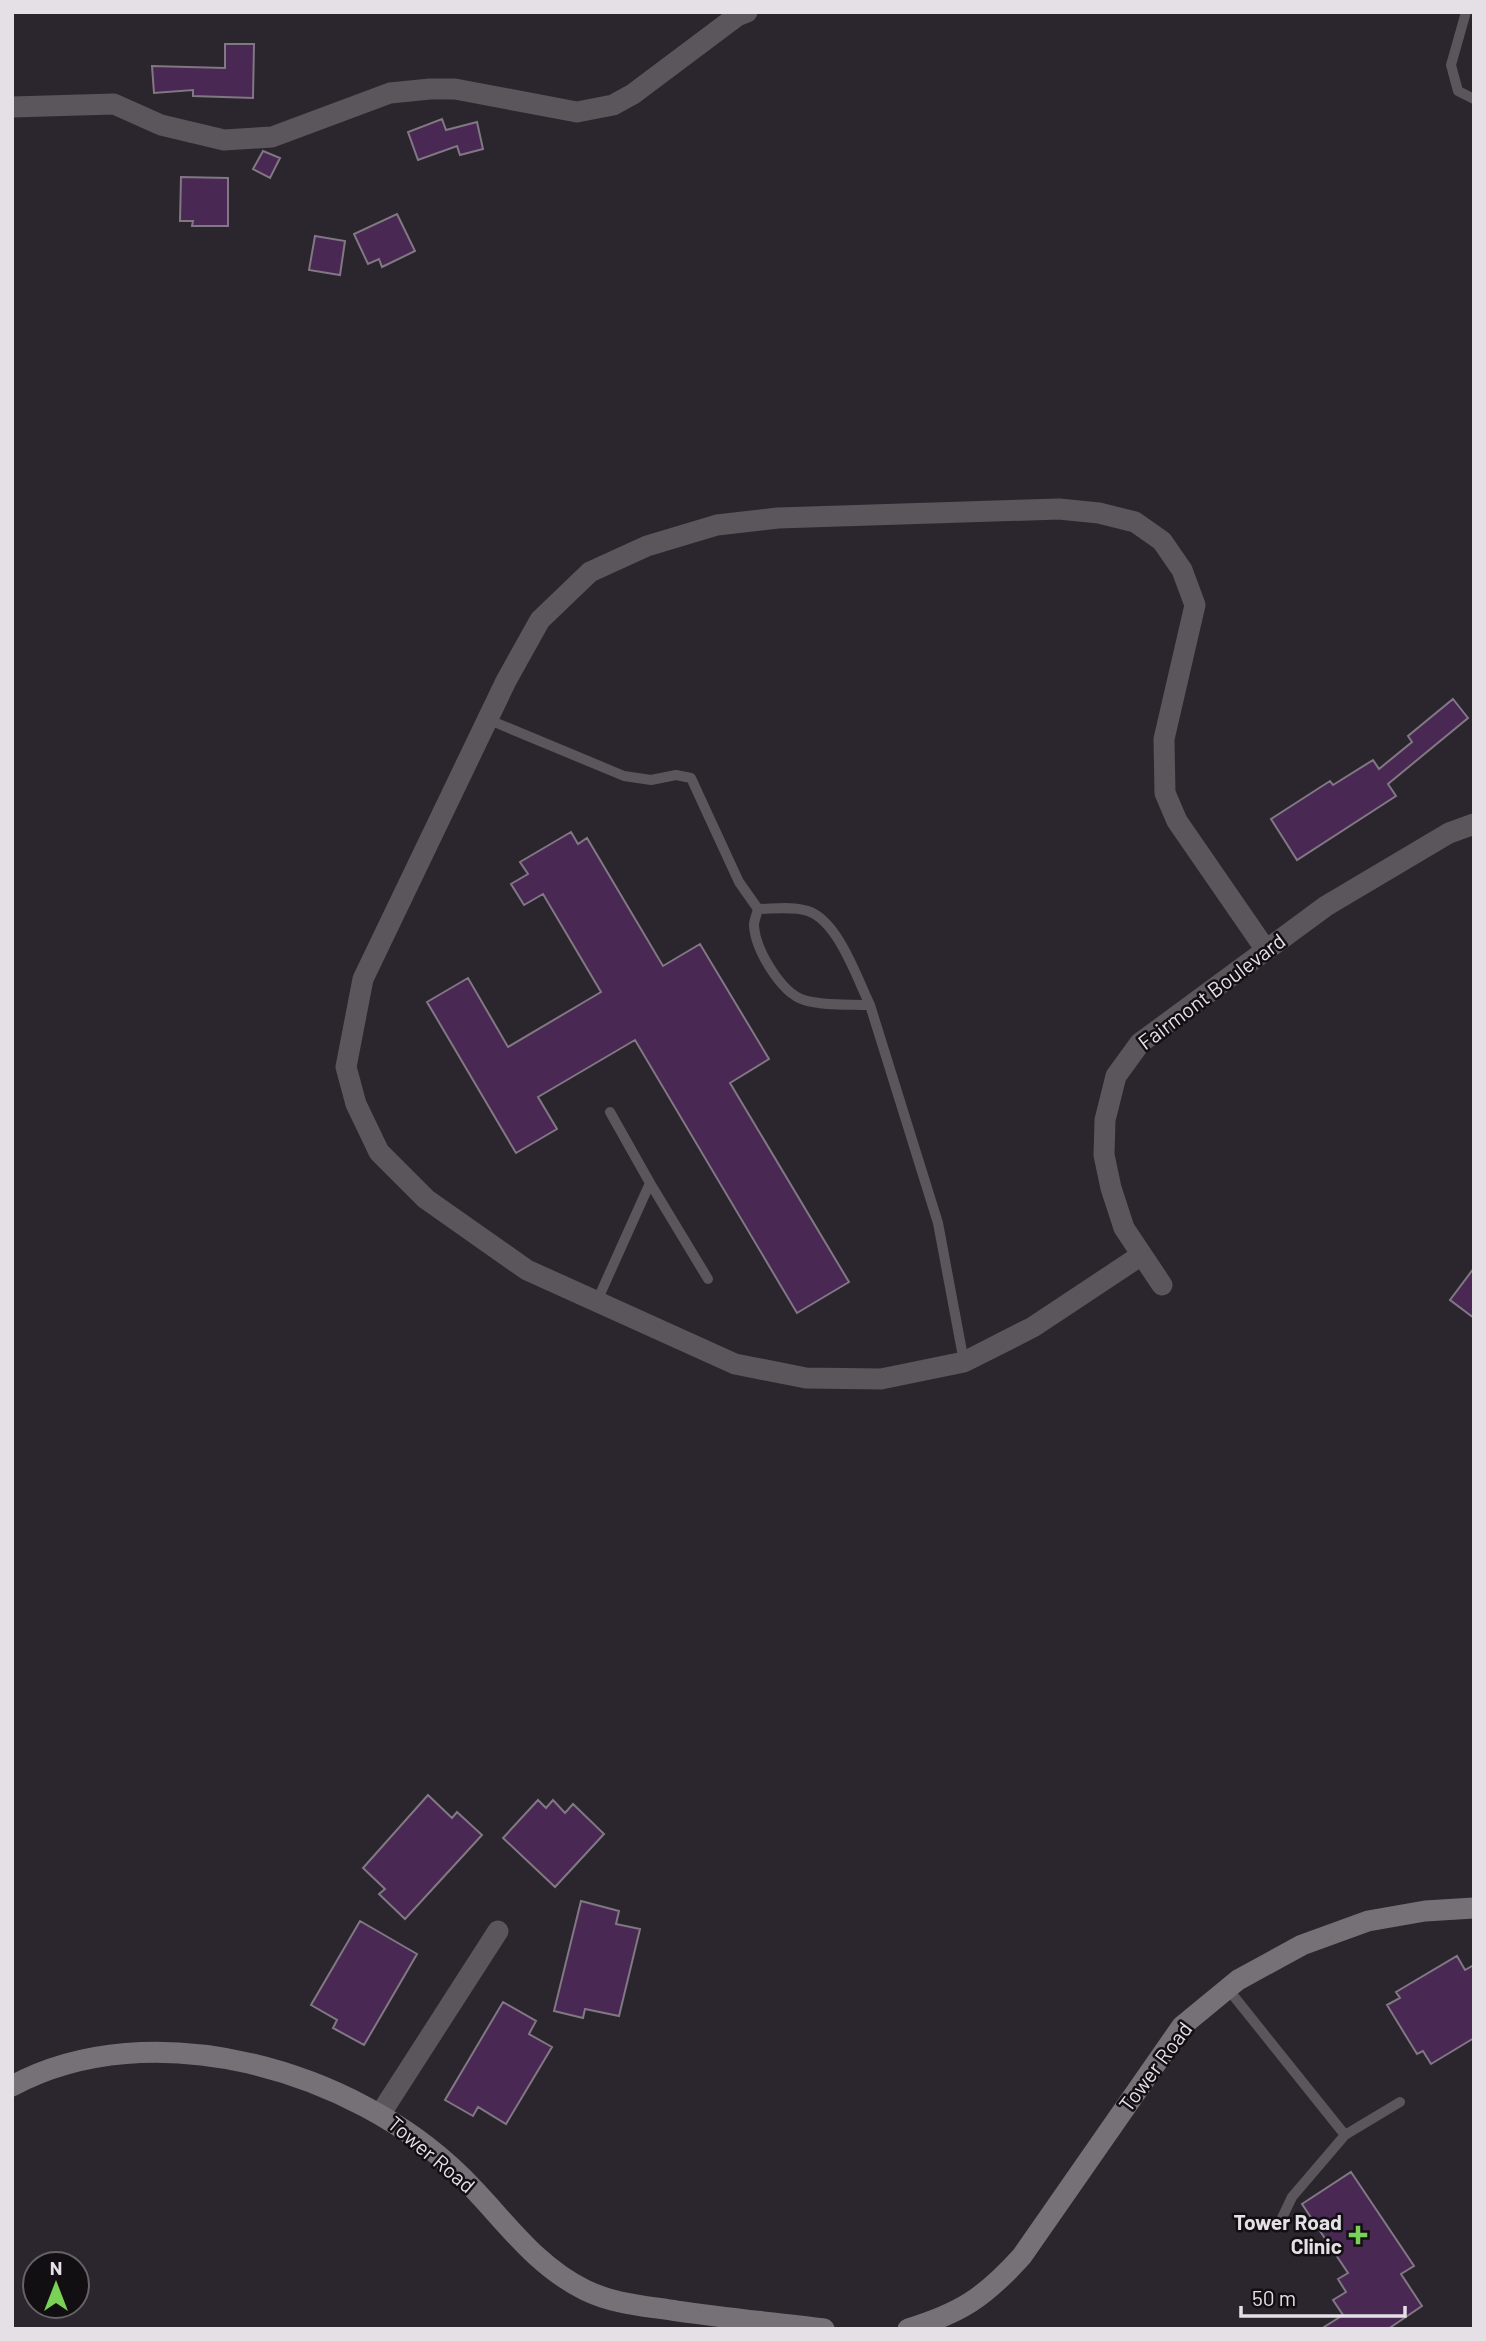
<svg xmlns="http://www.w3.org/2000/svg" width="1486" height="2341" font-family="Barlow,sans-serif">
  <style>
    .building { fill: #4a2854; stroke: #807882; stroke-width: 2 }
    .lines { fill: none; stroke-linecap: round; stroke-linejoin: round }
    .lane { stroke: #5a565b; stroke-width: 10 }
    .street { stroke: #5a565b; stroke-width: 21 }
    .secondary { stroke: #767077; stroke-width: 21 }
    .poi-dot { fill: #79d158; stroke: #120f13; stroke-width: 2.5 }
    .labels { text-anchor: middle; stroke-width: 5; stroke-linejoin: round; paint-order: stroke }
    .street-label { font-size: 21px; fill: #e4e0e6; stroke: #120f13 }
    .poi-label { font-size: 21px; font-weight: bold; fill: #e4e0e6; stroke: #120f13; text-anchor: end }
  </style>
  <rect width="100%" height="100%" fill="#2b252d"/>
  <path class="building" d="M225,44H254L253,98L193,96V90L154,93L152,66L225,68Z
    M442,119L446,130L477,122L483,149L460,155L457,146L418,160L408,132Z
    M263,151L280,158L270,178L253,169Z
    M181,177L228,178V226H192L193,221H180Z
    M397,214L415,251L382,267L379,259L368,264L354,234Z
    M315,236L345,241L340,275L309,270Z
    M1453,699L1468,718L1388,784L1396,796L1297,860L1271,819L1330,781L1333,785L1373,760L1379,769L1412,742L1408,736Z
    M571,832L578,844L587,838L663,966L700,944L769,1059L730,1083L849,1282L797,1313L635,1040L538,1097L557,1129L516,1153L427,1002L468,978L508,1047L601,992L543,894L524,905L511,884L528,874L520,862Z
    M1474,1268V1318L1450,1300Z
    M428,1795L452,1818L457,1812L482,1835L405,1919L379,1894L385,1889L363,1868Z
    M538,1800L546,1808L553,1800L565,1813L573,1804L604,1834L555,1887L503,1838Z
    M581,1901L619,1911L616,1924L640,1929L619,2016L585,2009L583,2018L554,2011Z
    M360,1921L417,1954L364,2045L333,2028L337,2020L311,2005Z
    M1457,1956L1465,1970L1474,1965V2038L1431,2064L1423,2051L1417,2054L1387,2005L1400,1998L1396,1992Z
    M503,2002L536,2021L529,2034L552,2047L506,2124L478,2107L473,2116L445,2100Z
    M1351,2172L1414,2266L1401,2274L1422,2306L1388,2329H1321L1343,2315L1333,2300L1346,2292L1338,2279L1348,2273L1302,2204Z"/>
  <g class="lines">
    <path class="lane" d="M1466,12L1451,65L1458,91L1474,99
      M487,719L624,776L651,780L676,775L691,778L739,882L758,909C757,914 754,920 754,925C755,949 781,993 804,1000C823,1006 849,1004 870,1005L938,1223L964,1362
      M758,909C773,909 793,906 808,911C838,921 857,978 870,1005
      M650,1183L708,1279
      M597,1301L650,1183L610,1112
      M1228,1989L1345,2135
      M1281,2220L1292,2197L1345,2135L1400,2102"/>
    <path class="street" d="M12,107L114,104L161,125L224,140L272,137L390,93L430,89H455L577,112L613,105L633,94L737,16L747,12
      M1140,1256L1033,1327L964,1362L881,1379L806,1378L735,1364L527,1270L426,1199L379,1152L356,1104L346,1067L363,979L506,681L540,620L590,572L647,546L717,525L778,518L1059,509L1099,513L1135,522L1162,541L1182,570L1195,605L1164,739L1165,793L1177,821L1266,950
      M1162,1285L1124,1228L1111,1188L1104,1155L1105,1120L1116,1076L1140,1043L1326,906L1449,833L1474,824
      M381,2113L498,1931"/>
    <path class="secondary" d="M12,2086C151,2011 354,2070 461,2176C502,2216 532,2264 585,2290C613,2304 646,2306 677,2311C726,2318 775,2323 824,2329
      M908,2329C961,2313 985,2297 1022,2256L1182,2026L1238,1980L1302,1945L1368,1921L1425,1911L1474,1908"/>
  </g>
  <path class="poi-dot" d="M1354.5 2224.5h7v7h7v7h-7v7h-7v-7h-7v-7h7z"/>
  <g class="labels">
    <g class="street-label">
      <text transform="translate(1212 992) rotate(-37)" y="7">Fairmont Boulevard</text>
      <text transform="translate(1156 2067) rotate(-53)" y="7">Tower Road</text>
      <text transform="translate(431 2155) rotate(40)" y="7">Tower Road</text>
    </g>
    <g class="poi-label">
      <text x="1342" y="2230">Tower Road<tspan x="1342" dy="24">Clinic</tspan></text>
    </g>
  </g>
  <rect width="1486" height="2341" fill="none" stroke="#e4e0e6" stroke-width="28"/>
  <g transform="translate(56 2285)"><circle r="33" fill="#120f13" stroke="#666367" stroke-width="2"/>
  <path d="M0-5L12 26L0 18L-12 26Z" fill="#79d158"/>
  <text y="-10" font-size="19" font-weight="bold" text-anchor="middle" fill="#e4e0e6">N</text>
  </g>
  <path d="M1241 2306v10h164v-10" fill="none" stroke="#e4e0e6" stroke-width="3.5"/>
  <text x="1252" y="2306" font-size="21" fill="#e4e0e6" stroke="#120f13" stroke-width="5" paint-order="stroke">50 m</text>
</svg>
